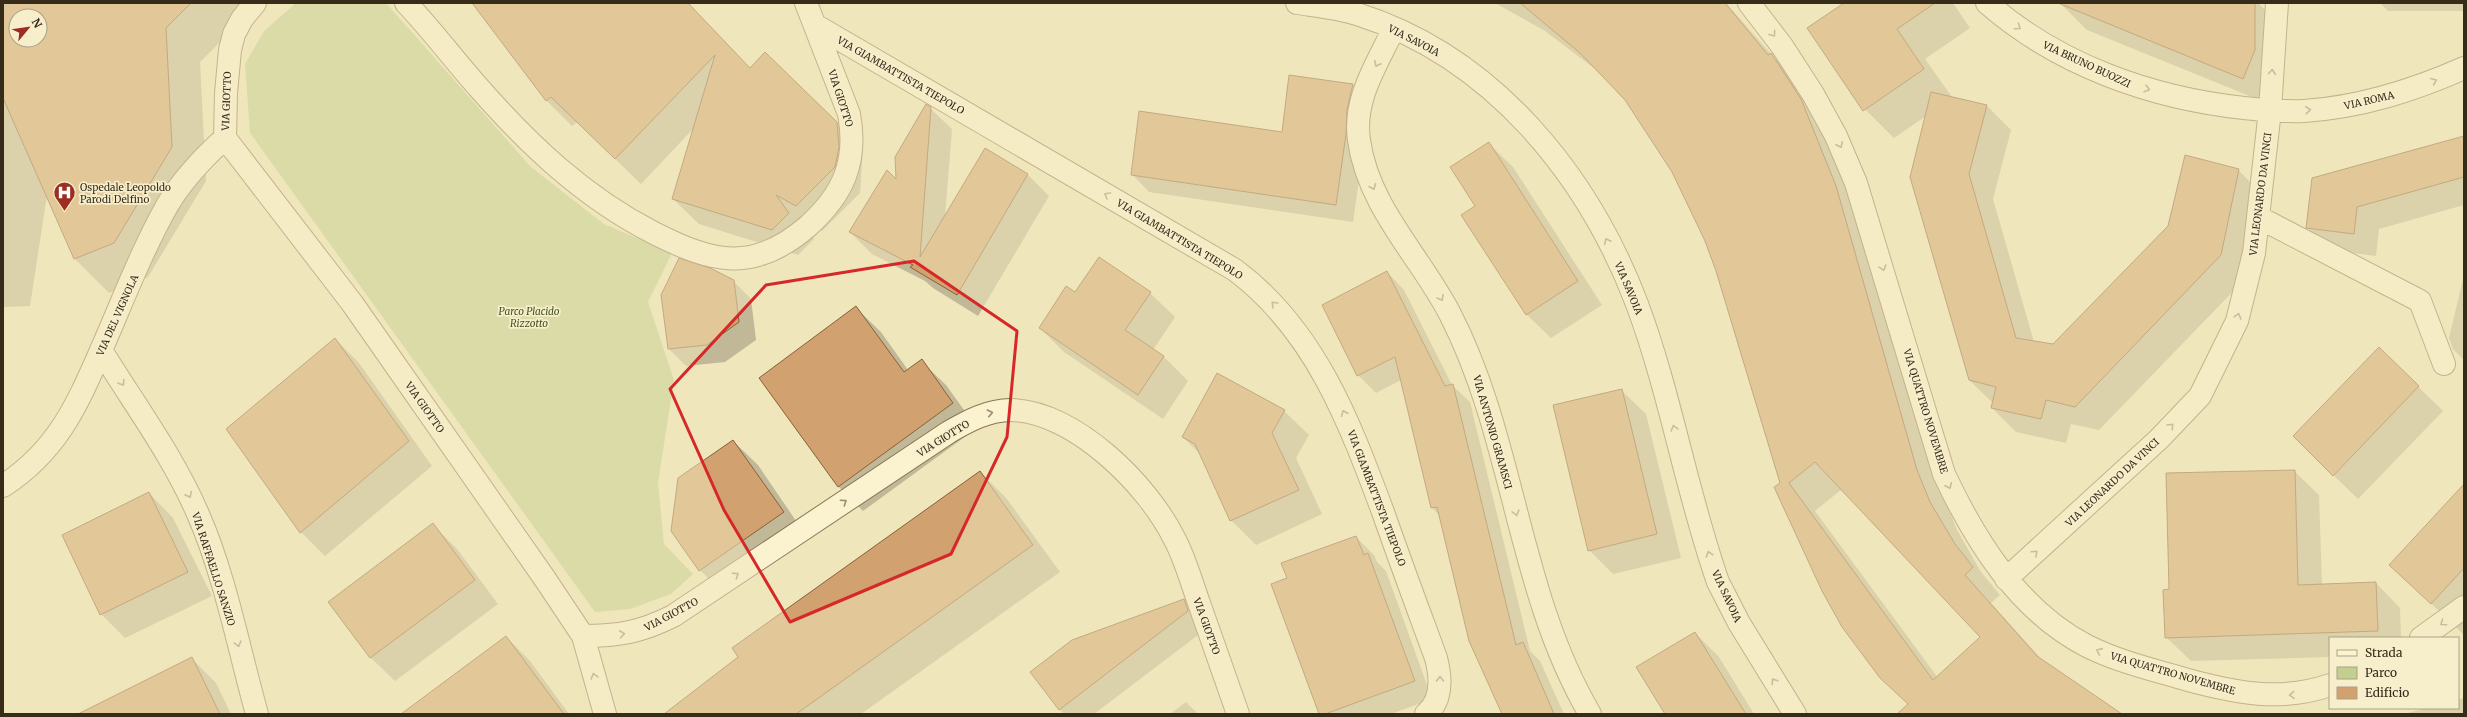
<svg xmlns="http://www.w3.org/2000/svg" width="2467" height="717" font-family="Merriweather,serif">
  <style>
    .green { fill: #c1cf90 }
    .shadow { fill: #0003; fill-rule: evenodd }
    .building { fill: #d1a26f; stroke: #896139; fill-rule: evenodd }
    .lines { fill: none; stroke-linecap: round; stroke-linejoin: round }
    .minor-casing { stroke: #897655; stroke-width: 24 }
    .minor { stroke: #fbf2cf; stroke-width: 22 }
    .oneway { stroke: #998e74 }
    .marked { fill: none; stroke: #d62828; stroke-width: 3; stroke-linejoin: round }
    .labels { text-anchor: middle; stroke-width: 3.5; stroke-linejoin: round; paint-order: stroke }
    .street-label { font-size: 10px; fill: #372b1a; stroke: #f7efcc }
    .poi-label { font-size: 10px; fill: #372b1a; stroke: #f7efcc; text-anchor: start }
    .park-label { font-size: 10px; font-style: italic; fill: #425520; stroke: #f7efcc }
  </style>
  <rect width="100%" height="100%" fill="#f0e6bc"/>
  <path class="green" d="M296,3L387,4L531,167L604,224L672,253L648,302L674,380L658,483L664,544L693,574L671,594L630,609L595,612L250,133L245,64L264,31Z"/>
  <path class="shadow" d="M3,3H252L233,29L200,62L206,181L148,277L109,293L75,259L47,195L30,306L3,307ZM16,16H40V40H16Z
    M474,3H687L750,69L837,123L863,149L860,193L822,231L799,219L814,239L798,255L699,224L673,199L694,128L641,184L577,122L572,126L546,100Z
    M1495,3H1726L1771,54L1800,84L1828,127L1944,497L1957,530L1981,572L2000,595L1991,603L2044,662L2121,714H1918L1881,677L1782,484L1717,271L1706,241L1673,171L1626,99L1603,75L1545,31ZM1842,489L1981,638L1938,678L1815,511Z
    M1846,3H1953L1970,28L1925,59L1952,97L1986,105L2011,130L1993,199L2034,342L2053,345L2238,170L2262,194L2245,279L2099,430L2071,424L2066,443L2016,432L1992,408L1993,403L1969,380L1926,116L1894,138L1865,109Z
    M2064,3H2258L2279,24L2267,103L2087,30L2063,6Z
    M2380,3H2464V11H2388Z
    M1353,85L1370,102L1353,222L1149,192L1132,174L1282,133Z
    M930,108L952,129L945,217L985,149L1028,175L1049,196L978,316L933,288L925,281L872,254L850,232L897,182Z
    M2464,137V205L2379,229L2376,256L2329,250L2307,227Z
    M1488,143L1513,167L1602,305L1551,338L1526,314Z
    M1099,258L1150,293L1175,317L1153,350L1164,357L1188,381L1163,419L1064,352L1040,328L1076,294Z
    M1387,272L1404,290L1452,385L1470,402L1530,651L1540,661L1564,714H1503L1440,516L1432,508L1401,380L1376,393L1358,375L1323,305Z
    M2464,275V360L2453,349L2449,338Z
    M733,281L751,299L756,340L725,362L686,366L669,349Z
    M856,308L881,332L908,370L921,361L946,385L977,428L863,511L839,487L760,378Z
    M335,339L359,363L432,466L325,556L301,532Z
    M2379,348L2443,411L2358,499L2318,460Z
    M1621,390L1646,414L1681,558L1613,574L1589,550Z
    M1284,411L1309,435L1296,458L1322,514L1256,545L1231,520L1201,455L1183,437Z
    M733,441L758,465L807,537L724,594L700,570Z
    M2294,471L2319,495L2322,585L2376,583L2400,608L2401,638H2330V657L2191,661L2166,637L2170,590Z
    M980,472L1007,499L1060,572L861,714H666Z
    M2464,486V633L2463,634L2391,565Z
    M149,493L173,518L212,596L125,638L101,614Z
    M433,525L457,549L498,604L395,681L370,657Z
    M1356,537L1374,555L1377,562L1386,571L1432,699L1391,714H1320L1288,579Z
    M1184,600L1202,618L1206,629L1094,714H1064L1059,709Z
    M1695,633L1719,657L1754,714H1666Z
    M506,637L530,661L569,714H438Z
    M192,659L216,683L231,714H123Z
    M2464,698V714H2404L2427,708H2458V700Z
    M1186,702L1198,714H1170Z"/>
  <path class="building" d="M3,3H191L166,28L172,147L114,243L74,259L3,98ZM16,16H40V40H16Z
    M472,3H688L750,68L765,52L837,122L839,147L835,167L796,206L776,195L789,213L772,230L672,199L715,55L615,159L551,97L546,101Z
    M1520,3H1725L1768,55L1771,53L1801,99L1836,186L1917,470L1930,502L1955,544L1973,567L1965,575L2037,656L2122,714H1897L1908,704L1880,678L1842,627L1822,591L1774,487L1780,483L1716,271L1705,241L1672,172L1625,100L1580,53ZM1815,462L1980,637L1933,680L1789,483Z
    M1844,3H1935L1897,29L1924,69L1863,111L1807,28Z
    M2058,3H2255V50L2243,79Z
    M1289,75L1353,84L1347,109L1346,134L1336,205L1131,175L1139,111L1282,132Z
    M1931,92L1987,105L1969,174L2016,338L2053,344L2168,226L2185,155L2239,169L2221,255L2075,407L2046,400L2041,419L1991,408L1996,387L1969,380L1910,177Z
    M926,104L931,107L920,257L985,148L1028,174L957,295L910,267L913,265L849,232L887,170L896,179L895,157Z
    M2464,136V177L2357,207L2354,234L2306,228L2312,178Z
    M1489,142L1578,281L1526,315L1461,215L1475,206L1450,167Z
    M1099,257L1151,292L1125,330L1164,356L1138,395L1039,328L1066,286L1075,292Z
    M679,258L710,268L734,280L739,322L707,345L668,349L661,295Z
    M1387,271L1445,386L1453,384L1516,645L1523,642L1554,714H1502L1469,641L1437,507L1431,508L1395,357L1357,376L1322,305Z
    M856,306L904,372L922,359L953,403L838,487L759,378Z
    M335,338L409,441L300,533L226,429Z
    M2379,347L2419,386L2333,476L2293,436Z
    M1217,373L1285,410L1272,433L1299,490L1230,521L1195,444L1182,437Z
    M1622,389L1657,534L1588,551L1553,405Z
    M733,440L784,512L699,571L671,531L678,478Z
    M2295,470L2298,585L2376,582L2378,631L2165,638L2163,590L2169,589L2166,473Z
    M980,471L1033,545L796,714H664L738,657L732,648Z
    M2464,484V568L2431,604L2389,565Z
    M149,492L188,572L100,615L62,535Z
    M433,523L475,580L370,658L328,602Z
    M1356,536L1364,555L1368,553L1415,681L1325,714H1319L1271,584L1287,578L1281,563Z
    M1184,599L1188,611L1059,710L1030,672L1072,640Z
    M1695,632L1746,714H1665L1636,667Z
    M506,636L564,714H401Z
    M192,657L220,714H78Z"/>
  <g class="lines">
    <defs>
      <path id="minor" d="M255,3L242,19L234,34L230,50L226,93L225,138L352,303L545,579L583,636L605,714
        M406,3C432,30 454,60 479,88C530,146 585,198 654,233C713,263 753,273 807,227C843,195 858,162 849,114L806,3
        M1297,3C1317,6 1338,8 1357,14C1493,57 1588,175 1637,304C1671,395 1686,491 1718,582L1739,623L1795,714
        M1749,3L1782,46L1813,94L1836,136L1856,183L1944,474C1976,542 2019,611 2087,646C2119,662 2154,670 2188,680C2236,693 2281,702 2330,685
        M1987,3C2058,65 2151,98 2244,108C2264,110 2284,112 2304,111C2361,107 2412,91 2464,68
        M815,25L1235,270C1315,330 1349,421 1383,512C1400,561 1418,609 1436,658C1441,677 1443,700 1426,714
        M1394,28C1377,64 1353,99 1359,140C1368,207 1420,256 1450,314C1515,440 1517,590 1590,714
        M2258,217L2420,301L2444,364
        M101,350C134,404 173,456 198,514C225,575 239,650 257,714
        M3,486C58,450 77,405 102,348C123,300 142,250 168,204C183,179 203,158 225,138
        M2006,579L2159,439L2200,396L2237,321L2254,253L2270,110L2277,3
        M583,636C619,636 641,632 673,616L949,432C968,421 988,410 1011,410C1074,411 1148,485 1174,538C1185,558 1191,581 1199,603C1212,640 1225,677 1238,714
        M2421,638L2464,607"/>
    </defs>
    <use href="#minor" class="minor-casing"/>
    <use href="#minor" class="minor"/>
  </g>
  <defs><path id="oneway-chevron" d="M-2-3.5L2.5 0L-2 3.5" fill="none" stroke-width="1.6" stroke-linecap="round" stroke-linejoin="round"/></defs>
  <g class="oneway">
    <use href="#oneway-chevron" transform="translate(2018 27) rotate(35)"/>
    <use href="#oneway-chevron" transform="translate(1773 34) rotate(54)"/>
    <use href="#oneway-chevron" transform="translate(1377 64) rotate(116)"/>
    <use href="#oneway-chevron" transform="translate(2272 72) rotate(-86)"/>
    <use href="#oneway-chevron" transform="translate(2434 81) rotate(-23)"/>
    <use href="#oneway-chevron" transform="translate(2147 89) rotate(17)"/>
    <use href="#oneway-chevron" transform="translate(2308 110) rotate(-5)"/>
    <use href="#oneway-chevron" transform="translate(1840 145) rotate(65)"/>
    <use href="#oneway-chevron" transform="translate(1373 187) rotate(67)"/>
    <use href="#oneway-chevron" transform="translate(1107 195) rotate(-150)"/>
    <use href="#oneway-chevron" transform="translate(1607 241) rotate(-117)"/>
    <use href="#oneway-chevron" transform="translate(1883 268) rotate(73)"/>
    <use href="#oneway-chevron" transform="translate(1441 298) rotate(59)"/>
    <use href="#oneway-chevron" transform="translate(1274 304) rotate(-133)"/>
    <use href="#oneway-chevron" transform="translate(2238 316) rotate(-74)"/>
    <use href="#oneway-chevron" transform="translate(122 383) rotate(58)"/>
    <use href="#oneway-chevron" transform="translate(990 413) rotate(-12)"/>
    <use href="#oneway-chevron" transform="translate(1344 413) rotate(-113)"/>
    <use href="#oneway-chevron" transform="translate(2171 426) rotate(-46)"/>
    <use href="#oneway-chevron" transform="translate(1674 428) rotate(-106)"/>
    <use href="#oneway-chevron" transform="translate(1949 486) rotate(65)"/>
    <use href="#oneway-chevron" transform="translate(189 495) rotate(63)"/>
    <use href="#oneway-chevron" transform="translate(844 502) rotate(-34)"/>
    <use href="#oneway-chevron" transform="translate(1516 513) rotate(75)"/>
    <use href="#oneway-chevron" transform="translate(2035 553) rotate(-43)"/>
    <use href="#oneway-chevron" transform="translate(1709 554) rotate(-107)"/>
    <use href="#oneway-chevron" transform="translate(736 575) rotate(-34)"/>
    <use href="#oneway-chevron" transform="translate(2443 623) rotate(145)"/>
    <use href="#oneway-chevron" transform="translate(622 634) rotate(-8)"/>
    <use href="#oneway-chevron" transform="translate(238 644) rotate(75)"/>
    <use href="#oneway-chevron" transform="translate(2099 651) rotate(-156)"/>
    <use href="#oneway-chevron" transform="translate(594 676) rotate(-106)"/>
    <use href="#oneway-chevron" transform="translate(1440 679) rotate(-90)"/>
    <use href="#oneway-chevron" transform="translate(1774 681) rotate(-123)"/>
    <use href="#oneway-chevron" transform="translate(2292 695) rotate(177)"/>
  </g>
  <path d="M0 0H2467V717H0ZM914,261L1017,331L1007,437L951,554L790,622L724,510L670,389L766,285Z" fill="#f0e6bc" fill-opacity=".55" fill-rule="evenodd"/>
  <path class="marked" d="M914,261L1017,331L1007,437L951,554L790,622L724,510L670,389L766,285Z"/>
  <defs>
    <symbol id="hospital-pin" viewBox="-11 -11 22 30"><path d="M0 17L-7.5 6A9.5 9.5 0 1 1 7.5 6Z" fill="#9b2d21" stroke="#f7efcc"/><path d="M-5-5h3v3.5h4V-5h3V5h-3V1.5h-4V5h-3Z" fill="#fff"/></symbol>
  </defs>
  <g fill-rule="evenodd">
    <use href="#hospital-pin" x="52" y="180" width="25" height="34"/>
  </g>
  <g class="labels">
    <g class="street-label">
      <text transform="translate(1414 40) rotate(27)" y="4">VIA SAVOIA</text>
      <text transform="translate(2087 64) rotate(25)" y="4">VIA BRUNO BUOZZI</text>
      <text transform="translate(901 75) rotate(30)" y="4">VIA GIAMBATTISTA TIEPOLO</text>
      <text transform="translate(841 98) rotate(72)" y="4">VIA GIOTTO</text>
      <text transform="translate(2369 100) rotate(-13)" y="4">VIA ROMA</text>
      <text transform="translate(226 101) rotate(-88)" y="4">VIA GIOTTO</text>
      <text transform="translate(2260 194) rotate(-83)" y="4">VIA LEONARDO DA VINCI</text>
      <text transform="translate(1180 239) rotate(31)" y="4">VIA GIAMBATTISTA TIEPOLO</text>
      <text transform="translate(1629 288) rotate(67)" y="4">VIA SAVOIA</text>
      <text transform="translate(117 315) rotate(-66)" y="4">VIA DEL VIGNOLA</text>
      <text transform="translate(425 407) rotate(55)" y="4">VIA GIOTTO</text>
      <text transform="translate(1926 411) rotate(73)" y="4">VIA QUATTRO NOVEMBRE</text>
      <text transform="translate(1493 432) rotate(74)" y="4">VIA ANTONIO GRAMSCI</text>
      <text transform="translate(943 438) rotate(-32)" y="4">VIA GIOTTO</text>
      <text transform="translate(2112 482) rotate(-43)" y="4">VIA LEONARDO DA VINCI</text>
      <text transform="translate(1377 498) rotate(69)" y="4">VIA GIAMBATTISTA TIEPOLO</text>
      <text transform="translate(214 569) rotate(72)" y="4">VIA RAFFAELLO SANZIO</text>
      <text transform="translate(1727 596) rotate(65)" y="4">VIA SAVOIA</text>
      <text transform="translate(671 614) rotate(-28)" y="4">VIA GIOTTO</text>
      <text transform="translate(1207 626) rotate(70)" y="4">VIA GIOTTO</text>
      <text transform="translate(2173 673) rotate(16)" y="4">VIA QUATTRO NOVEMBRE</text>
    </g>
    <g class="poi-label">
      <text x="80" y="191">Ospedale Leopoldo<tspan x="80" dy="12">Parodi Delfino</tspan></text>
    </g>
    <g class="park-label">
      <text x="529" y="315">Parco Placido<tspan x="529" dy="12">Rizzotto</tspan></text>
    </g>
  </g>
  <rect width="2467" height="717" fill="none" stroke="#372b1a" stroke-width="8"/>
  <rect x="2329" y="637" width="130" height="72" fill="#f7efcc" stroke="#aaa185"/>
  <rect x="2337" y="650" width="20" height="6" fill="#fbf2cf" stroke="#aaa185"/>
  <text x="2365" y="657" font-size="12" fill="#372b1a">Strada</text>
  <rect x="2337" y="667" width="20" height="12" fill="#c1cf90" stroke="#aaa185"/>
  <text x="2365" y="677" font-size="12" fill="#372b1a">Parco</text>
  <rect x="2337" y="687" width="20" height="12" fill="#d1a26f" stroke="#aaa185"/>
  <text x="2365" y="697" font-size="12" fill="#372b1a">Edificio</text>
  <g transform="translate(28 28) rotate(61)"><circle r="19" fill="#f7efcc" stroke="#aaa185"/>
  <path d="M0-3L7 15L0 10L-7 15Z" fill="#9b2d21"/>
  <text y="-6" font-size="11" font-weight="bold" text-anchor="middle" fill="#372b1a">N</text>
  </g>
</svg>
